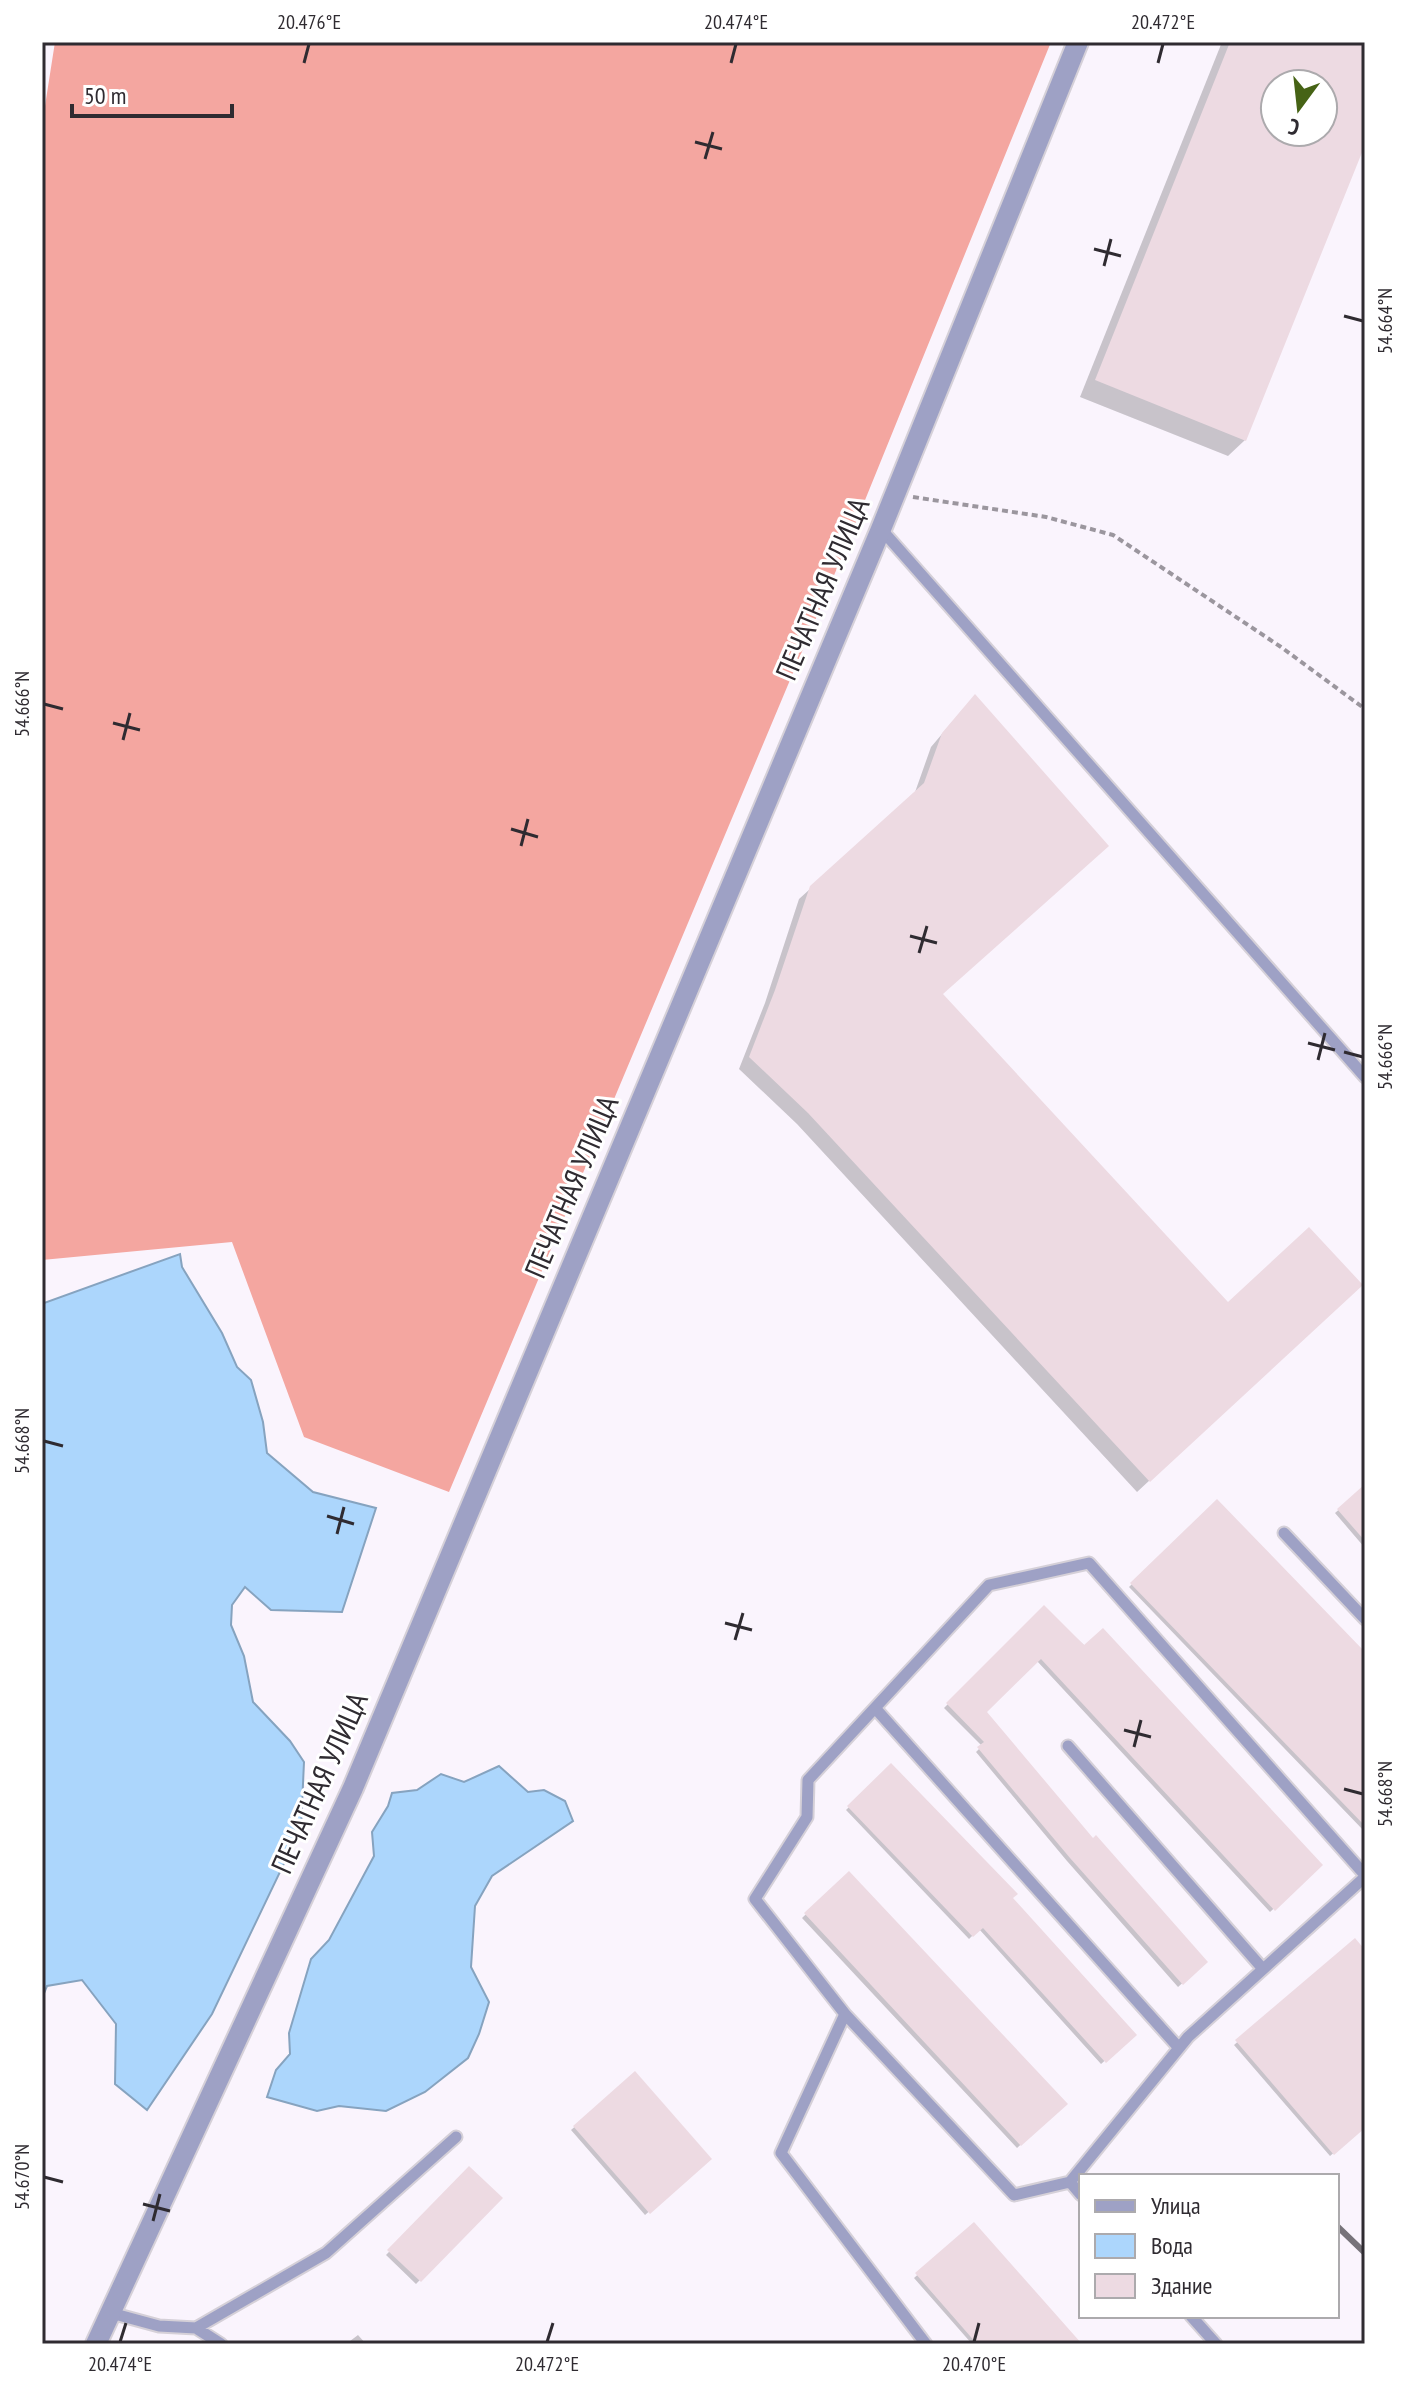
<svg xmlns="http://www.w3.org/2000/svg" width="1407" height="2386" font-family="'PT Sans Narrow',sans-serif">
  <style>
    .forest { fill: #f4a6a0 }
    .water { fill: #acd6fc; stroke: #86a3bf; stroke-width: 2 }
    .shadow { fill: #0003; fill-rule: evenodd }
    .building { fill: #eddae2; fill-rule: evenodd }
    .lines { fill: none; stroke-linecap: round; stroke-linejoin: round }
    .service-casing { stroke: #d5d0d8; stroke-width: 15 }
    .tertiary-casing { stroke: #d5d0d8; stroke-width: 24 }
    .path { stroke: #9b969e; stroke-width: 4; stroke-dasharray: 6 4; stroke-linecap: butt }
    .service { stroke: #9ea1c5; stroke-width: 11 }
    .tertiary { stroke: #9ea1c5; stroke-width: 20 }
    .rail { stroke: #77737a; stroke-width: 6 }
    .ticks { fill: none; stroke: #2f2b31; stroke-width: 3 }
    .labels { text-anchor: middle; stroke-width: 6; stroke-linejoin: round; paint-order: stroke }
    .street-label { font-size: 30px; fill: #2f2b31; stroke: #fff }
    .neatline { fill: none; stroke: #2f2b31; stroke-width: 3 }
    .ticks-label { font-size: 20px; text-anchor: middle; fill: #2f2b31 }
  </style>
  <rect width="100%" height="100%" fill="#faf4fd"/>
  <path class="forest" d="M55,42H1051L848,542L449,1492L304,1437L232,1242L42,1260V125Z"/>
  <path class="water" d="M180,1254L182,1267L222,1333L237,1367L251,1380L263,1422L267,1453L313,1492L376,1508L342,1612L271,1610L245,1587L232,1605L231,1625L244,1656L253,1702L290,1741L304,1762L301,1828L212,2014L147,2110L115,2084L116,2024L82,1980L47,1986L42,1998V1307L44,1303Z
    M499,1766L528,1792L544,1790L565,1801L573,1821L492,1876L475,1906L471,1967L489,2002L479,2034L468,2058L425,2092L386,2111L339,2106L317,2111L267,2097L276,2070L290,2054L289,2033L311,1959L329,1940L374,1856L372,1832L388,1806L392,1793L417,1790L441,1774L464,1782Z"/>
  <path class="shadow" d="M1222,42H1365V140L1245,440L1228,456L1080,397ZM1275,84H1323V132H1275Z
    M964,708L940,994L1228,1305L1349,1296L1137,1492L797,1124L739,1069L765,1003L799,899L914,795L931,747Z
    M1361,1490L1365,1494V1548L1335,1513Z
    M1217,1502L1365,1655V1832L1129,1587Z
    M1044,1608L1321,1865L1270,1912L1037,1661L984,1712L1093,1840L1206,1962L1178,1987L1067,1861L976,1752L982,1746L944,1708Z
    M891,1766L1134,2035L1101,2064L979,1929L969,1939L846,1810Z
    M849,1873L1065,2104L1017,2148L802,1918Z
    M1354,1941L1365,1953V2126L1330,2156L1234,2045Z
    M635,2074L709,2159L645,2215L571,2130Z
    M470,2169L500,2198L416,2284L386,2255Z
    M974,2224L1080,2344H972L914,2278Z
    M358,2335L366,2344H346Z"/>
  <path class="building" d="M1230,42H1365V145L1246,441L1095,380ZM1275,84H1323V132H1275Z
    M975,694L1109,846L943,994L1228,1302L1309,1227L1363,1285L1150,1482L808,1113L749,1057L775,990L810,886L924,783L942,733Z
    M1365,1484V1541L1337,1509Z
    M1217,1499L1365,1652V1826L1130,1583Z
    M1044,1605L1084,1645L1103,1628L1323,1865L1275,1911L1041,1659L987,1712L1093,1838L1096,1835L1208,1962L1183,1985L1070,1858L977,1747L984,1742L946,1703Z
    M891,1763L1018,1894L1013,1898L1137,2035L1106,2063L983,1928L973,1937L847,1806Z
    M849,1871L1068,2104L1021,2146L804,1913Z
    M1355,1938L1365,1950V2128L1334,2155L1235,2040Z
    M635,2071L712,2159L650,2214L573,2126Z
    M469,2166L503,2198L421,2282L387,2250Z
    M974,2222L1082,2344H977L915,2273Z"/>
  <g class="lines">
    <defs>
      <path id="service" d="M881,529L1365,1077
        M1284,1533L1365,1619
        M875,1708L1179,2048
        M1068,1746L1263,1969
        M845,2014L755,1899L807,1817L808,1780L989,1585L1089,1563L1365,1875
        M1070,2182L1081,2195
        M111,2313L159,2326L196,2328L221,2344
        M1191,2316L1216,2344
        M196,2328L326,2253L456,2137
        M926,2344L781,2153L845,2014L1014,2195L1070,2182L1188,2037L1365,1877"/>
      <path id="tertiary" d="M96,2344L353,1788L881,529L1078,42"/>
    </defs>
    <use href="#service" class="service-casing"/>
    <use href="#tertiary" class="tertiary-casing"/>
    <path class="path" d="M913,497L1046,517L1113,535L1281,647L1365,709"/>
    <use href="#service" class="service"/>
    <use href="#tertiary" class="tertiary"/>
    <path class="rail" d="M1337,2226L1365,2253"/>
  </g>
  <path class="ticks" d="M304,63L309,44M731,63L736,44M1158,63L1163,44M695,142L722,149M705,159L713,132M1094,249L1121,256M1104,266L1111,239M1344,316L1363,321M44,704L63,709M113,723L140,730M123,740L130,713M511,829L538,837M521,846L528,819M910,936L937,943M919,953L927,926M1308,1043L1335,1050M1344,1052L1363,1057M1318,1060L1325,1033M44,1441L63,1446M327,1516L354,1524M337,1534L344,1507M725,1623L752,1630M735,1640L743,1613M1124,1730L1151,1737M1134,1747L1141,1720M1344,1789L1363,1794M44,2177L63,2182M143,2204L170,2211M153,2221L160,2194M120,2342L126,2323M547,2342L553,2323M974,2342L979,2323"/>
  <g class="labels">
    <g class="street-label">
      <text transform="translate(823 589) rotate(-67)" y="10">ПЕЧАТНАЯ УЛИЦА</text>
      <text transform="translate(572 1187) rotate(-67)" y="10">ПЕЧАТНАЯ УЛИЦА</text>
      <text transform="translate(320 1783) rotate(-66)" y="10">ПЕЧАТНАЯ УЛИЦА</text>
    </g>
  </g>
  <rect width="1407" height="2386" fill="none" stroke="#ffffff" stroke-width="88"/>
  <rect x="1079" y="2174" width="260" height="144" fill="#ffffff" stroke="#acaaad" stroke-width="2"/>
  <rect x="1095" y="2200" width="40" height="12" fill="#9ea1c5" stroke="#acaaad" stroke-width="2"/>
  <text x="1151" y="2214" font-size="24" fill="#2f2b31">Улица</text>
  <rect x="1095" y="2234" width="40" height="24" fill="#acd6fc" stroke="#acaaad" stroke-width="2"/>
  <text x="1151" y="2254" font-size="24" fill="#2f2b31">Вода</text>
  <rect x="1095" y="2274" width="40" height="24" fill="#eddae2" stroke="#acaaad" stroke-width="2"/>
  <text x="1151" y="2294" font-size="24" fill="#2f2b31">Здание</text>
  <g transform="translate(1299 108) rotate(195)"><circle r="38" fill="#ffffff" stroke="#acaaad" stroke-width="2"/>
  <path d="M0-6L14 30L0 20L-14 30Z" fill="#466315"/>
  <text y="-12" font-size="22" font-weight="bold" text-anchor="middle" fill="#2f2b31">С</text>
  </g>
  <path d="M72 104v12h160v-12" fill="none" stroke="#2f2b31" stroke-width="4"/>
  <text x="84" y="104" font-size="24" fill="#2f2b31" stroke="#ffffff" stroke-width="6" paint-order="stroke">50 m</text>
  <rect x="44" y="44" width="1319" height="2298" class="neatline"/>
  <g class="ticks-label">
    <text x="309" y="29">20.476°E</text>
    <text x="736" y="29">20.474°E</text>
    <text x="1163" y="29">20.472°E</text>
    <text transform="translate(1385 321) rotate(-90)" y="7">54.664°N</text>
    <text transform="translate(22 704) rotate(-90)" y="7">54.666°N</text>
    <text transform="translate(1385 1057) rotate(-90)" y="7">54.666°N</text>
    <text transform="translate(22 1441) rotate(-90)" y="7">54.668°N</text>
    <text transform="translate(1385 1794) rotate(-90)" y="7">54.668°N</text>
    <text transform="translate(22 2177) rotate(-90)" y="7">54.670°N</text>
    <text x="120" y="2371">20.474°E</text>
    <text x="547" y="2371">20.472°E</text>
    <text x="974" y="2371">20.470°E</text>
  </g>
</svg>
